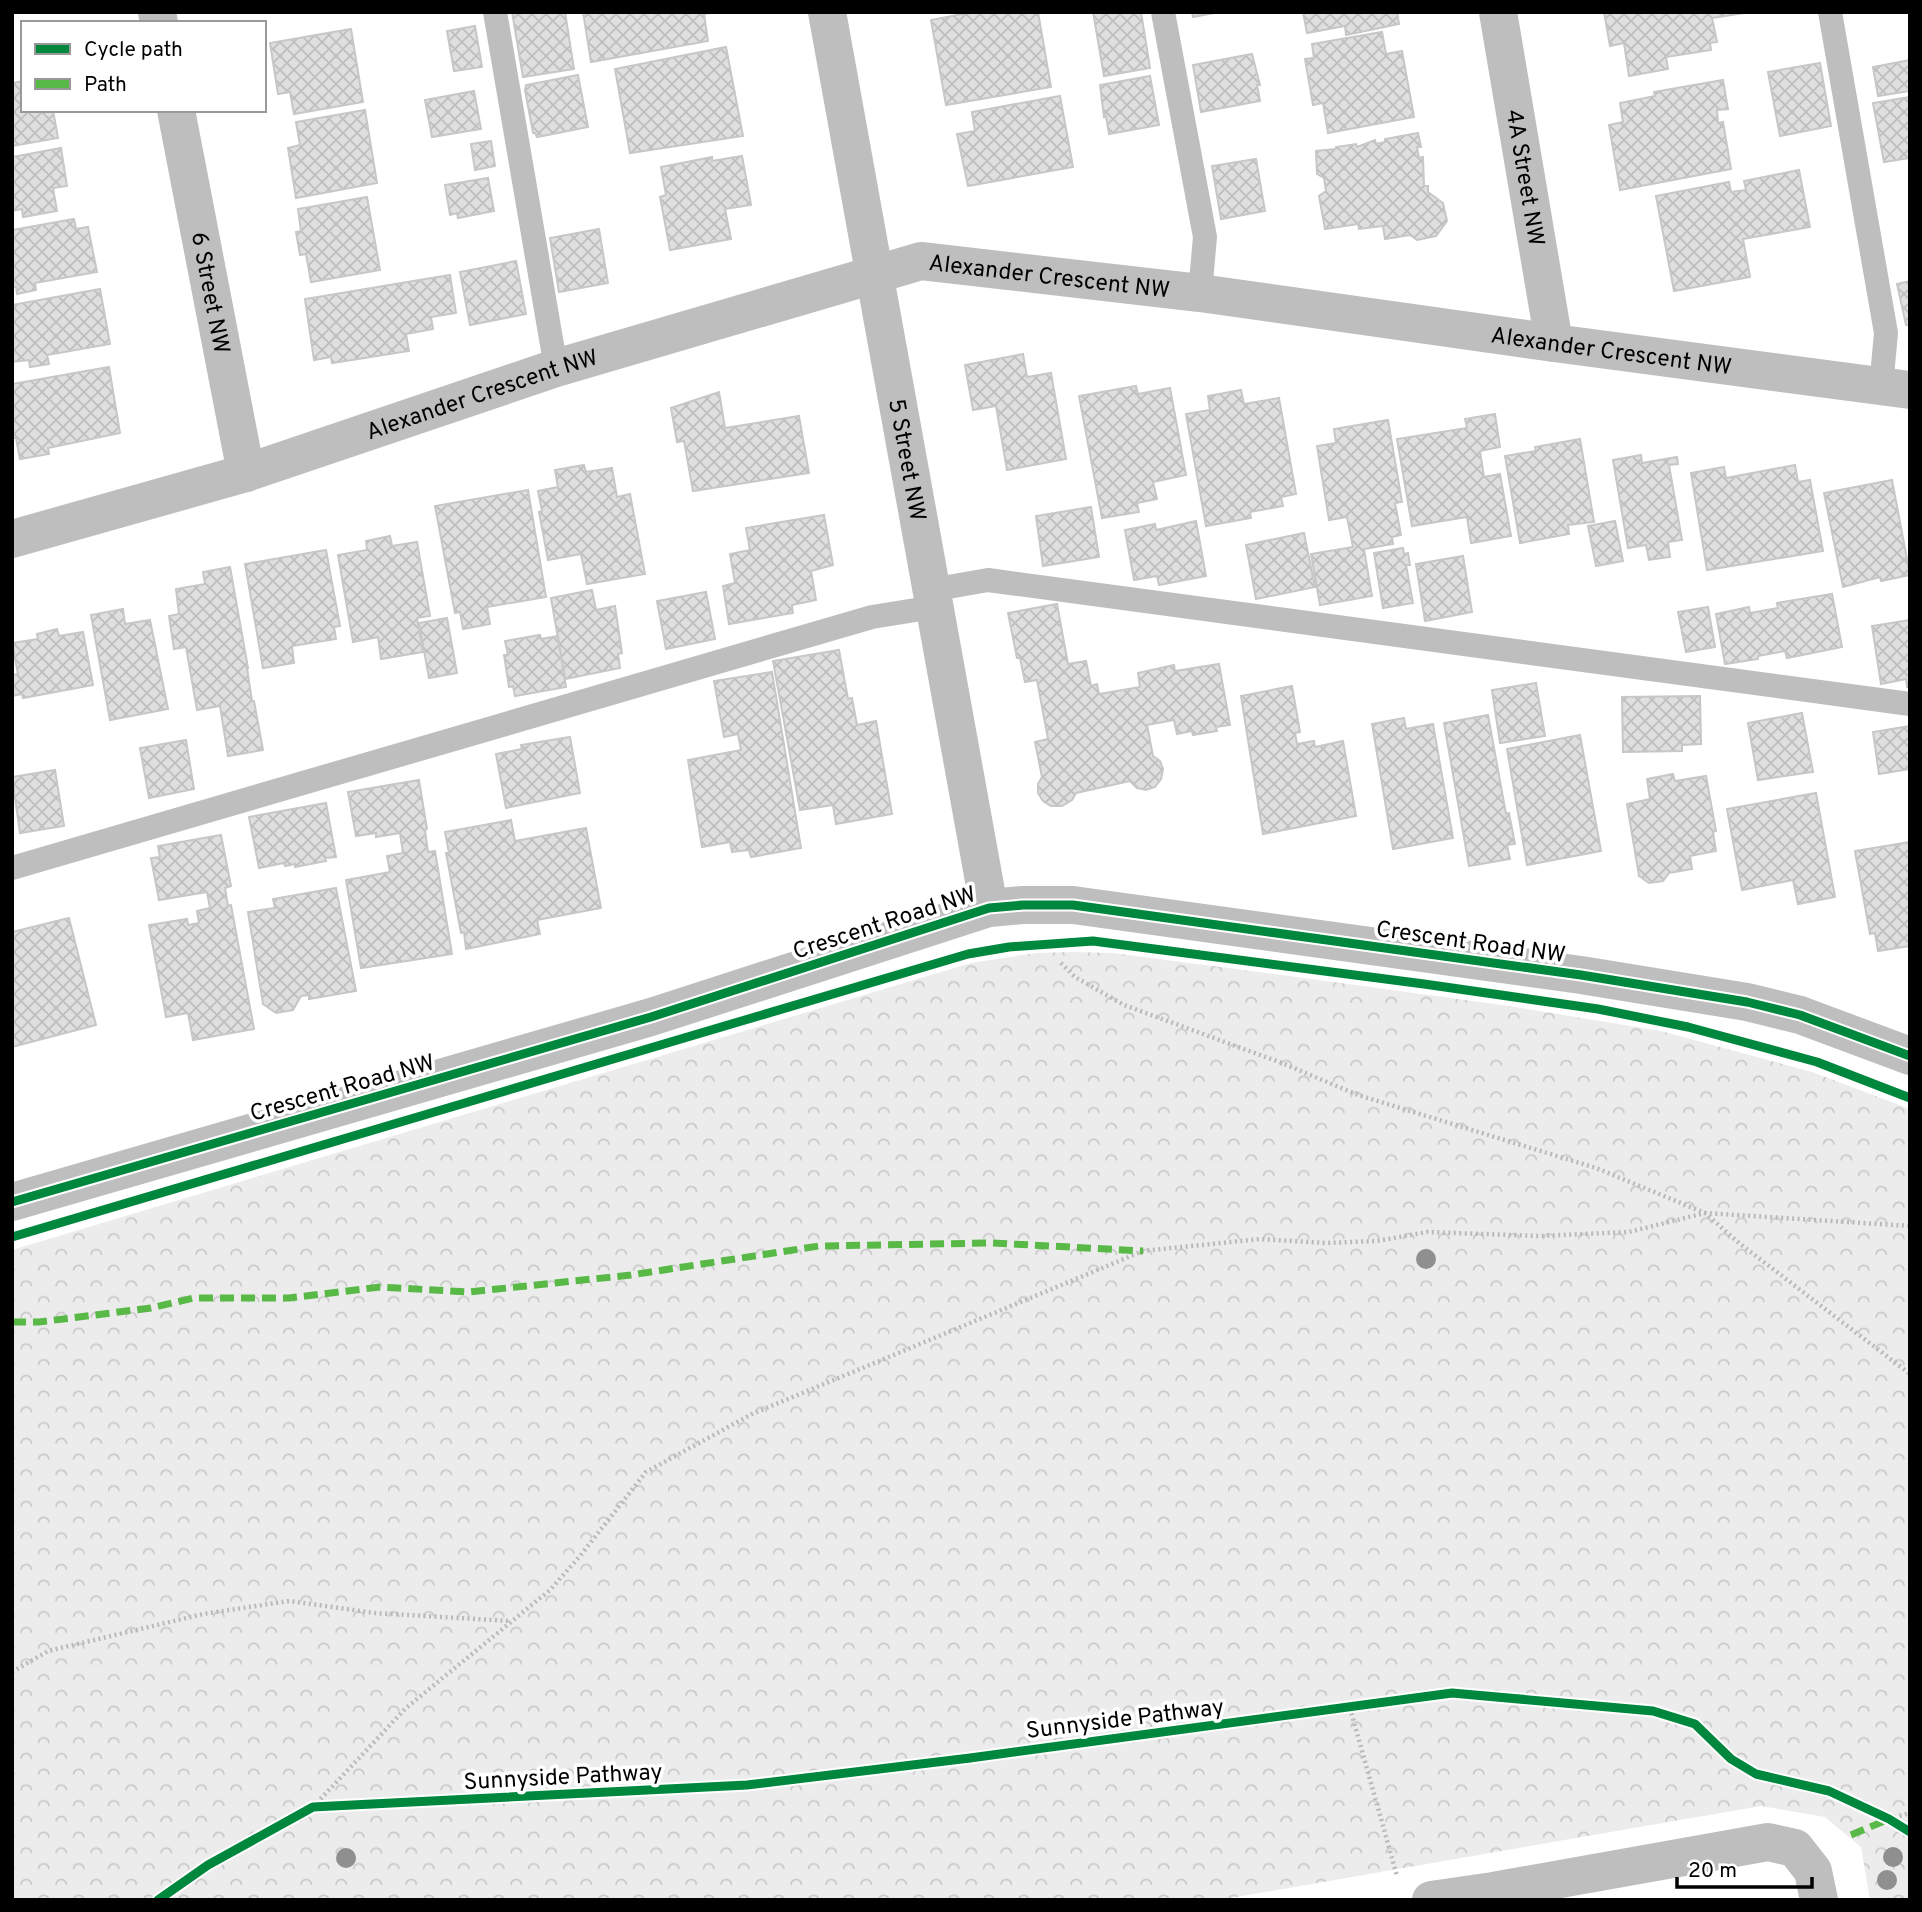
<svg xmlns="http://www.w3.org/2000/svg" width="1922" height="1912" font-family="Overpass,sans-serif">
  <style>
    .forest { fill: url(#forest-crowns) }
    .building { fill: url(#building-cross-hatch); stroke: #c7c7c7; stroke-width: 2 }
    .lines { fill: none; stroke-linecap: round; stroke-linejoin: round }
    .path { stroke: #b9b9b9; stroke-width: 4.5; stroke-dasharray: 2 3.5; stroke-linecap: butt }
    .lane { stroke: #bebebe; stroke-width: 24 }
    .street { stroke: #bebebe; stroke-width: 38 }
    .quiet { stroke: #58b947; stroke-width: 7; stroke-dasharray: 14 7; stroke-linecap: butt }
    .cycleway-casing { stroke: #fff; stroke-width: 13 }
    .cycleway { stroke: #00873e; stroke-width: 9 }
    .tree { fill: #8f8f8f }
    .labels { text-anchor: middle; stroke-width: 7; stroke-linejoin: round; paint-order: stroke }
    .street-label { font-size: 23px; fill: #000; stroke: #fff }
  </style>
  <defs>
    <pattern id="forest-crowns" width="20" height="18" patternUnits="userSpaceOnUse" patternTransform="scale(1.75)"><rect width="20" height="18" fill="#ececec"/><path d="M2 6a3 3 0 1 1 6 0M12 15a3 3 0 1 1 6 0" fill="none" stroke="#c9c9c9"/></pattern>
    <pattern id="building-cross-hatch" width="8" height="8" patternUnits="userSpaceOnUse" patternTransform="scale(1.75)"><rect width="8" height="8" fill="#dfdfdf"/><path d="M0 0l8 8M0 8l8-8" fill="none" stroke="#bebebe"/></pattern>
  </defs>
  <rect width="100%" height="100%" fill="#fff"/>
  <path class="forest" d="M1074,952L1113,953L1304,978L1509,1006L1661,1031L1812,1072L1910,1109V1900H1870L1861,1847L1825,1817L1761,1806L1219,1900H12V1250L971,963L1036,953Z"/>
  <path class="building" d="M512,12H565L574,69L523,77Z
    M583,12H715L704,14L708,41L591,62Z
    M973,12H1038L1051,87L946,105L931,20Z
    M1093,12H1141L1150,68L1104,76Z
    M1192,12H1219L1193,17Z
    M1303,12H1397L1399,24L1346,35L1345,26L1307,33Z
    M1604,12H1743L1744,13L1712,18L1717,42L1710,43L1711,50L1666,57L1668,69L1629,76L1624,43L1610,46Z
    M475,26L482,67L454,71L447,31Z
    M351,29L363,102L294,114L290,92L278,94L270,43Z
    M1382,32L1386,54L1402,51L1414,117L1328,133L1323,103L1313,105L1305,59L1314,58L1312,44Z
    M726,47L743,136L630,153L615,69Z
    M1252,54L1260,85H1257L1260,101L1201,112L1193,65Z
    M1910,60V91L1878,96L1873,67Z
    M1820,63L1831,126L1780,136L1768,72Z
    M578,75L588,127L537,137L535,133H533L525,90L526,85Z
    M1150,76L1159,125L1109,134L1106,116L1104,117L1100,85Z
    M1723,80L1728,109L1717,110L1718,123L1723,122L1731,169L1620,190L1609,125L1623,122L1620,103L1655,96L1654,92Z
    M23,81V110H53L58,138L12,146V83Z
    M474,91L481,129L432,137L425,100Z
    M1060,96L1073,167L968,186L957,134L975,131L972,112Z
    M1910,97V158L1884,162L1873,103Z
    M365,110L377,183L296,198L288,148L300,145L296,122Z
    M1418,133L1421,147H1417L1419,158L1423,157L1424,186H1428V192L1443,203L1447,221L1436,236L1417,240L1410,235L1385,239L1383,226L1359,229L1358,224L1325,229L1319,196L1326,191L1324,178L1317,174L1316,151L1336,149V147L1356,144L1357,147L1375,140L1376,144L1385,142V139Z
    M491,141L495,166L475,170L471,144Z
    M61,148L67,186L53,188L57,211L23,217L22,209L12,211V157Z
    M742,156L751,205L725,209L731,239L670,250L660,197L666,195L661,167L712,157V161Z
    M1256,159L1265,211L1221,219L1212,166Z
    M1799,170L1810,227L1743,239L1750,277L1674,291L1656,196L1729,182L1731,192L1746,190L1744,181Z
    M488,178L494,211L458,218L457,213L450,215L445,185Z
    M367,197L380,270L311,282L306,254L300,255L296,232L301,231L298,209Z
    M74,219L76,229L88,227L97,272L35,283L36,290L17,294L16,287H12V230Z
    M599,229L608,283L559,292L550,238Z
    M516,261L526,314L470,325L460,272Z
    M450,275L456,313L431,317L433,329L406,334L409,351L332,363L331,357L314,360L305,299Z
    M1910,281V325H1906L1897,284Z
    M100,289L110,344L47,355L49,364L30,367L29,360L12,362V305Z
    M1023,354L1027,377L1051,373L1066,459L1007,470L996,406L973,410L965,365Z
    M109,367L120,433L48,448L49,454L20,459L16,438H12V384Z
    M1136,386L1138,394L1170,388L1186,475L1153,482L1157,499L1137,503L1139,512L1102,518L1079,396Z
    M1241,390L1244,404L1279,398L1296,494L1281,497L1283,506L1250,512L1251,518L1206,526L1186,414L1210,410L1208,396Z
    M719,392L725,428L799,416L809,473L693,491L684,441L677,442L671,408Z
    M1495,414L1500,447L1480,451L1484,477L1500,474L1511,536L1471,543L1467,517L1412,526L1397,439L1467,428L1465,419Z
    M1388,420L1402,502L1395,503L1401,535L1392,537L1393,544L1364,549L1372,596L1320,605L1311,554L1353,547L1347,517L1329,520L1317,446L1336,443L1334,429Z
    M1580,439L1594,522L1568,525L1569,534L1520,543L1505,456L1536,451L1535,447Z
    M1641,455L1642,463L1677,457L1678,464L1669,465L1682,540L1668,542L1670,557L1649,560L1646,545L1628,548L1613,460Z
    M584,465L586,472L612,468L617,497L630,494L645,574L587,584L581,554L548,560L539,512L542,511L538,491L558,487L555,470Z
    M1795,465L1798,482L1810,480L1823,551L1707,570L1691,473L1724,467L1726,478Z
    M1892,480L1910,575L1881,581L1880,577L1843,587L1824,493Z
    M528,490L546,597L487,607L490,624L463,629L460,612L455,613L435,506Z
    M1091,507L1099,557L1043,566L1036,516Z
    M824,515L833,565L811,571L816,600L792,605L793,613L729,624L723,586L735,583L730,554L750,550L746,528Z
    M1196,521L1206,576L1159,585L1157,576L1134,580L1125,530L1155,524L1156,530Z
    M1615,521L1623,561L1596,566L1588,526Z
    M1304,533L1315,587L1256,599L1246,545Z
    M390,536L392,546L417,542L430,616L417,618L423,652L381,659L378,637L353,642L338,555L367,550L366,541Z
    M1403,548L1404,554L1408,553L1410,565H1406L1413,603L1383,608L1374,553Z
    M326,550L340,626L334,627L336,639L292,646L294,663L263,668L245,564Z
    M1463,556L1472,612L1425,621L1416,564Z
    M230,567L248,668H247L252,701H254L263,750L228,756L220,706L197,710L186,647L174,649L169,616L179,614L176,589L205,584L203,572Z
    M592,590L596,610L615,606L622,653L618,654L620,668L565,679L551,598Z
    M706,592L715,639L666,649L657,601Z
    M1832,594L1842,647L1787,658L1785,651L1758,656V659L1725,664L1716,614L1749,607L1750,613L1778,608L1777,603Z
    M1057,604L1068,664L1086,661L1091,686L1097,684L1099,694L1140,687L1138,673L1174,665L1175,671L1219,664L1230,725L1216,727L1217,731L1193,735L1192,731L1177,734L1174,720L1147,725L1153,756L1160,761L1163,769L1161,779L1155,787L1146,790L1137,788L1130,781L1076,793L1072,800L1062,806H1051L1043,801L1038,793V784L1042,777L1035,742L1048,739L1037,680L1025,682L1020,658H1017L1008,613Z
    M1708,607L1715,647L1686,652L1678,612Z
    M123,609L125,624L150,620L168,709L110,720L91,615Z
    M447,618L457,673L429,678L419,623Z
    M1910,620V687H1907L1906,679L1881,684L1872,626Z
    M57,629L59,636L83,632L93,685L23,698L22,694L12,696V675L18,674L12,643L38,639L37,634Z
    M540,635L541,639L558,636L566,687L515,696L513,686L509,687L504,655H508L505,641Z
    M839,650L848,699L852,698L857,725L876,721L892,814L836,824L833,805L800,810L773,661Z
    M772,672L801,848L751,857L749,850L732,852L730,842L702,847L688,760L741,750L738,734L724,737L714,681Z
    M1536,683L1545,736L1500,743L1492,690Z
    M1292,686L1300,732L1295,733L1297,744L1314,741L1315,747L1343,741L1356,816L1263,834L1241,696Z
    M1700,696L1701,744L1682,745V751L1623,752L1622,697Z
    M1802,713L1813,772L1758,780L1748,723Z
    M1488,715L1506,814L1509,813L1515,844L1507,845L1510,859L1469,866L1444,723Z
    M1404,718L1406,729L1433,724L1453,838L1393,849L1372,724Z
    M1910,726V769L1879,774L1873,732Z
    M1580,735L1601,851L1527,865L1507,749Z
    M570,737L580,793L506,808L496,754L522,749L521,745Z
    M186,740L194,789L149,798L140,748Z
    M55,770L64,826L20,833L12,777Z
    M1673,774L1675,781L1706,776L1716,831L1713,832L1716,851L1690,856L1692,869L1669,873L1663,881L1649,883L1639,876L1627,804L1650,799L1647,779Z
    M419,780L427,829L425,830L428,852L435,851L452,954L361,968L346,880L390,872L387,856L403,853L400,833L376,837V833L356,836L348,792Z
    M1816,793L1835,897L1798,904L1793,880L1742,890L1727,809Z
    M326,803L336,857L325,858L326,861L295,867V864L285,866L284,863L259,868L249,817Z
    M511,820L515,841L586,828L601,908L537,920L540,934L466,949L464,932L461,933L446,853H449L445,832Z
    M221,835L231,886L225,888L228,906L231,905L254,1029L193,1040L188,1013L166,1017L149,925L187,919L188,925L199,923L197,911L210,908L207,892L159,900L151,858L160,857L158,846Z
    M1910,842V946L1878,951L1875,933L1870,934L1855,851Z
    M336,888L356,991L309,999V995L301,996L293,1010L276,1013L263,1004L248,912L275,908L273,899Z
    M69,918L96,1025L12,1047V932Z"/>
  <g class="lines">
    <path class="path" d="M1061,963L1075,977L1124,1005L1282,1063L1358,1095L1596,1168L1705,1213L1739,1243L1910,1374
      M12,1672L48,1651L203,1614L289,1601L375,1613L510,1621
      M1350,1708L1397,1876
      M313,1807L406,1708L550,1590L580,1556L646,1472L752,1414L1143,1251L1260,1239L1326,1243L1377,1241L1427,1232L1540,1236L1629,1232L1705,1213L1910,1226
      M1889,1819L1910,1813"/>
    <path class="lane" d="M495,12L556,368
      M1163,12L1205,237L1200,293
      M1830,12L1886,333L1881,387
      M931,590L988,580L1910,704
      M12,868L872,617L934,607"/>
    <g class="street">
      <path d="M157,12L159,23"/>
      <path id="s1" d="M827,12L989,908"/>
      <path id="s2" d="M1498,12L1554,343"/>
      <path id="s3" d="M176,110L246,473"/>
      <path id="s4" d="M12,539L246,473L556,368L921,261L1200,293L1554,343L1910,390"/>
      <path d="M12,1202L651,1017L989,908L1023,905H1073L1581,975L1747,1002L1800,1015L1910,1056"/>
      <path d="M1431,1900L1493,1891L1768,1842L1795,1848L1813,1871L1819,1900"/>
    </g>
    <path class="quiet" d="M12,1322H39L151,1308L194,1298H289L380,1287L469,1292L631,1275L819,1246L993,1243L1143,1251
      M1851,1835L1889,1819"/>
    <defs>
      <path id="cycleway" d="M12,1202L651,1017L989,908L1023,905H1073L1581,975L1747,1002L1800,1015L1910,1056
        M12,1237L968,954L1009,947L1093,941L1424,984L1598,1009L1688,1027L1817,1062L1910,1098
        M158,1900L208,1865L313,1807L747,1785L970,1758L1452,1693L1653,1711L1695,1724L1731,1759L1756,1774L1829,1791L1889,1819L1910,1832"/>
    </defs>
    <use href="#cycleway" class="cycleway-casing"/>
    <use href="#cycleway" class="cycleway"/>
  </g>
  <g class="tree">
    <circle cx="1426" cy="1259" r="10"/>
    <circle cx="1893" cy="1857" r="10"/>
    <circle cx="346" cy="1858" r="10"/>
    <circle cx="1887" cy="1880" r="10"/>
  </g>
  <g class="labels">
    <g class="street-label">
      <text dy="8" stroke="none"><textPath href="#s2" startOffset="168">4A Street NW</textPath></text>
      <text dy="8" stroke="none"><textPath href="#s4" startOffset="1080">Alexander Crescent NW</textPath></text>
      <text dy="8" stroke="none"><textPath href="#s3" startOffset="186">6 Street NW</textPath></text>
      <text dy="8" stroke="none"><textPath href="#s4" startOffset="1647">Alexander Crescent NW</textPath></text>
      <text dy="8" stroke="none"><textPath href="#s4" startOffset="492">Alexander Crescent NW</textPath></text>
      <text dy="8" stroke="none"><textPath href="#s1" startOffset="455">5 Street NW</textPath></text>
      <text transform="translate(884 922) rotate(-18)" y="8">Crescent Road NW</text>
      <text transform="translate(1471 941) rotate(8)" y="8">Crescent Road NW</text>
      <text transform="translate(342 1087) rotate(-16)" y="8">Crescent Road NW</text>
      <text transform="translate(1125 1718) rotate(-7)" y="8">Sunnyside Pathway</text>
      <text transform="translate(563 1776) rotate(-3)" y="8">Sunnyside Pathway</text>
    </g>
  </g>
  <rect width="1922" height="1912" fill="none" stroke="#000000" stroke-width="28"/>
  <rect x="21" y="21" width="245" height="91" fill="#ffffff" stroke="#999999" stroke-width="2"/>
  <rect x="35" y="44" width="35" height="10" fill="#00873e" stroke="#999999" stroke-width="2"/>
  <text x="84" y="56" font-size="21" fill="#000000">Cycle path</text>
  <rect x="35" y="79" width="35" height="10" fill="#58b947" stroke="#999999" stroke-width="2"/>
  <text x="84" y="91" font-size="21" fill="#000000">Path</text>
  <path d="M1677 1877v10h135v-10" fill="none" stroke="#000000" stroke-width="3.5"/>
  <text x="1688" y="1877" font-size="21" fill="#000000" stroke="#ffffff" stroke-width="5" paint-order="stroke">20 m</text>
</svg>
